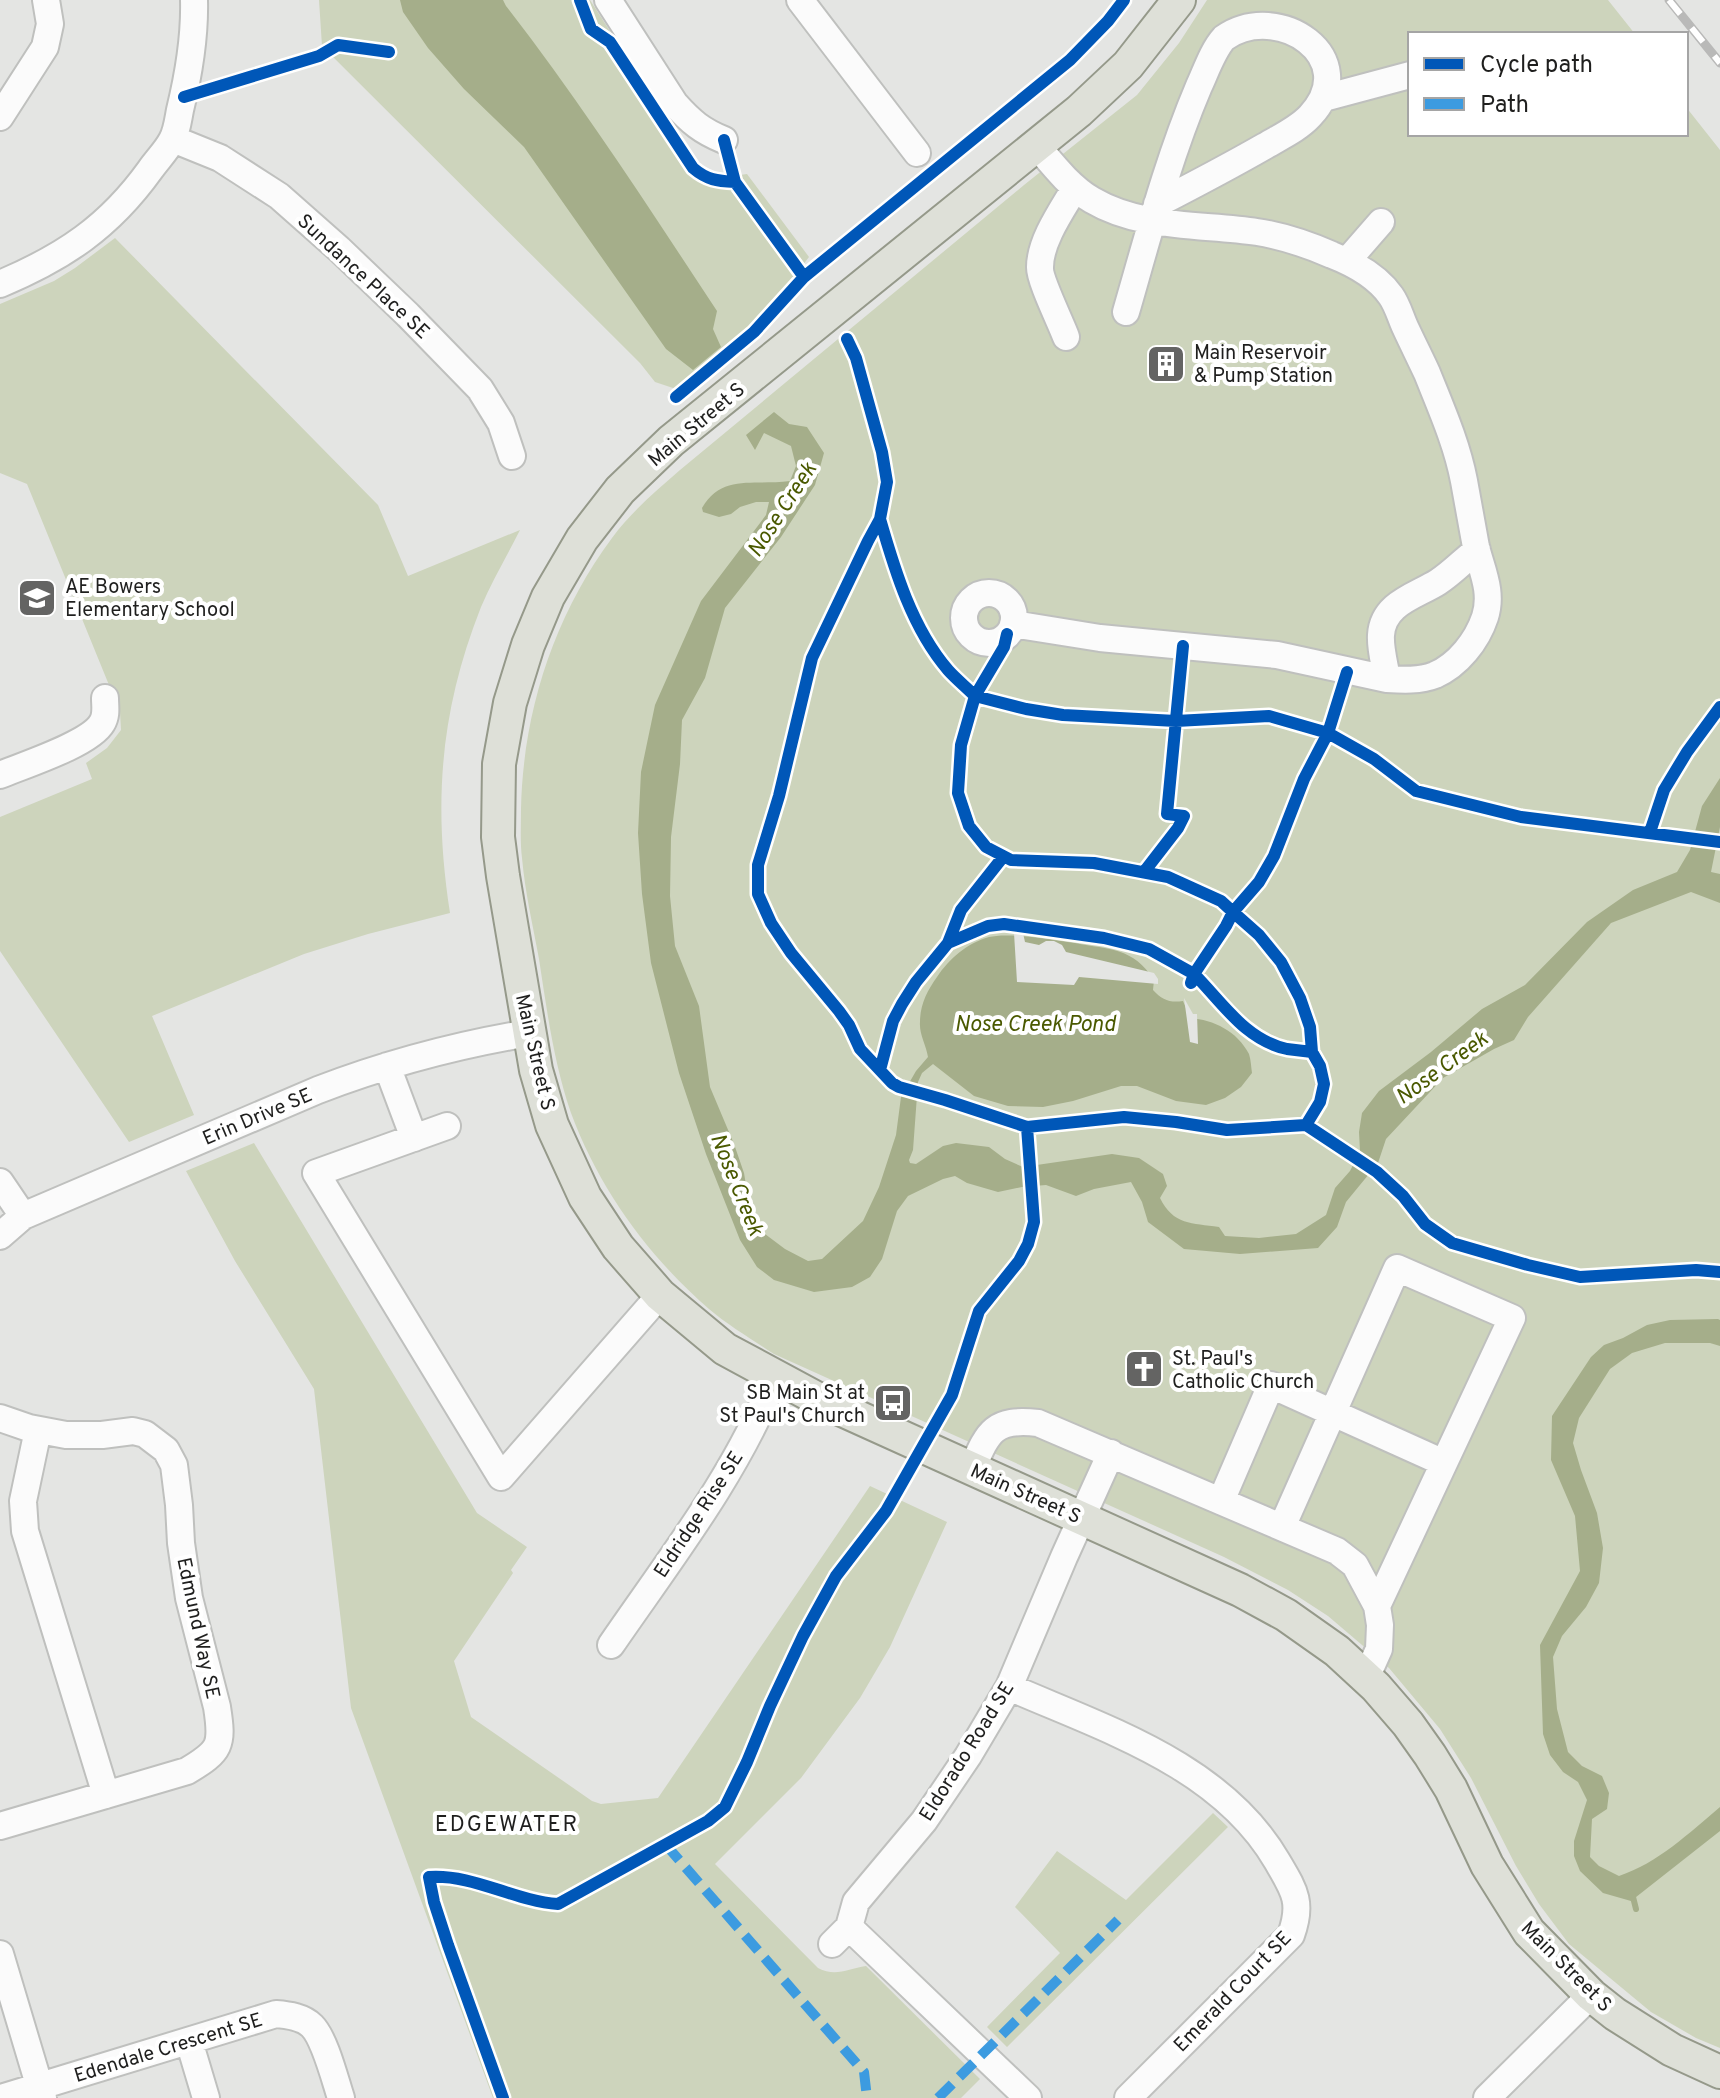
<svg xmlns="http://www.w3.org/2000/svg" width="1720" height="2098" font-family="Overpass,sans-serif">
  <style>
    .green { fill: #cdd4bc }
    .water { fill: #a5ae8a }
    .pier { fill: #e4e5e3 }
    .lines { fill: none; stroke-linecap: round; stroke-linejoin: round }
    .stream { stroke: #a5ae8a; stroke-width: 6 }
    .minor-casing { stroke: #bfc0be; stroke-width: 30 }
    .major-casing { stroke: #95998a; stroke-width: 36 }
    .minor { stroke: #fbfbfb; stroke-width: 26 }
    .major { stroke: #dee0d8; stroke-width: 32 }
    .rail-casing { stroke: #b9b9b8; stroke-width: 9 }
    .rail { stroke: #fff; stroke-width: 6; stroke-dasharray: 18; stroke-linecap: butt }
    .quiet { stroke: #3c9be0; stroke-width: 10; stroke-dasharray: 20 10; stroke-linecap: butt }
    .cycleway-casing { stroke: #fff; stroke-width: 17 }
    .cycleway { stroke: #0057b8; stroke-width: 12 }
    .labels { text-anchor: middle; stroke-width: 8; stroke-linejoin: round; paint-order: stroke }
    .street-label { font-size: 20px; fill: #1f1f1e; stroke: #fff }
    .poi-label { font-size: 20px; fill: #1f1f1e; stroke: #fff; text-anchor: start }
    .water-label { font-size: 22px; font-style: italic; fill: #4a5900; stroke: #fff }
    .neighbourhood-label { font-size: 22px; letter-spacing: 2px; fill: #1f1f1e; stroke: #fff }
  </style>
  <rect width="100%" height="100%" fill="#e4e5e3"/>
  <path class="green" d="M319,0H590L690,156C712,179 717,179 747,174L809,257L762,318L676,389L655,382L640,363L322,46Z
    M1207,0H1608L1635,34H1410V134H1686V107L1720,150V2048L1696,2038L1651,2012L1569,1944L1539,1904L1516,1866L1471,1778L1440,1729L1389,1668L1328,1616L1288,1590L1224,1557L774,1354C753,1340 729,1326 709,1309C649,1257 599,1189 571,1113C554,1064 547,1011 539,959C533,926 525,892 522,858C520,842 521,825 521,809C523,712 554,616 612,538C631,512 656,491 680,470L1024,185L1137,95L1179,43Z
    M115,238L378,505L408,576L520,530C507,556 492,581 481,607C440,711 433,803 450,913L368,934L304,954L152,1016L194,1115L129,1142L0,951V817L92,779L86,763L107,748L121,730L120,712L27,484L0,473V304L54,281L75,268Z
    M254,1143L477,1513L527,1547L511,1570L513,1573L454,1661L471,1717L592,1801L601,1804L658,1798L870,1486L947,1522L890,1647L860,1698L801,1778L715,1864L818,1968C835,1977 848,1969 866,1966L980,2079L961,2098H493L351,1708L314,1389L235,1261L186,1171Z
    M1213,1813L1228,1827L1007,2047L987,2027L1060,1953L1015,1907L1057,1851L1126,1900Z"/>
  <path class="water" d="M400,0H503L506,6C582,104 649,208 717,311L713,329L721,347L693,370L666,349L524,147L464,89L428,48L403,12Z
    M774,412L789,424L807,427L824,453L815,485L781,537L725,608L705,678L682,720L680,764L671,837L670,896L675,946L699,1006L710,1087L734,1144L744,1173L749,1203L761,1231L785,1249L808,1261L822,1259L863,1221L879,1187L896,1135L901,1097L916,1071L928,1057C926,1045 919,1034 920,1022C920,1005 927,991 937,977C949,959 967,943 989,937C1008,932 1054,940 1075,943C1110,950 1133,947 1154,980L1153,990C1162,1000 1170,1003 1183,1001L1190,1018C1214,1020 1237,1031 1249,1054C1251,1060 1251,1067 1252,1073L1241,1087L1225,1098L1206,1105L1176,1101L1137,1086H1121L1073,1101L1043,1107L1008,1106L974,1096L933,1064L922,1073L918,1082L913,1150L909,1160L910,1163L916,1164L943,1146L956,1143L989,1147L1005,1159L1023,1167L1112,1154L1139,1158L1163,1174L1167,1186L1160,1198C1173,1225 1192,1223 1219,1227L1225,1236L1259,1238L1296,1234L1326,1215L1335,1188L1350,1171L1360,1151L1359,1132L1362,1113L1379,1091L1431,1052L1482,1009L1525,985L1587,922L1633,890L1677,872L1690,850L1702,806L1720,778V827L1711,872L1720,874V903L1691,892L1611,923L1528,1017L1514,1040L1494,1049L1443,1078L1386,1139L1378,1163L1346,1202L1337,1227L1318,1248L1240,1254L1184,1249L1148,1222L1142,1202L1131,1182L1094,1189L1076,1196L1046,1185L1022,1187L998,1192L967,1183L955,1176L943,1179L908,1196L897,1211L882,1259L870,1277L852,1287L814,1292L774,1280L757,1267L740,1240L706,1154L679,1073L651,963L642,894L638,833L641,772L655,705L701,601L766,515L769,502H756L740,507L731,514L719,517L703,512L702,508C722,473 755,486 790,481L796,466L791,446L764,433L755,450L746,435Z
    M1718,1319L1720,1320V1346L1710,1343H1665L1632,1353L1610,1369L1579,1418L1573,1443L1581,1470L1597,1513L1603,1548L1599,1583L1586,1607L1562,1636L1553,1657L1557,1709L1568,1752L1582,1766L1602,1776L1609,1793L1607,1809L1592,1819L1590,1857L1599,1866L1619,1876C1658,1863 1689,1833 1720,1807V1831L1631,1901L1603,1893L1580,1871L1574,1856V1841L1587,1800L1578,1782L1563,1772L1550,1755L1543,1734L1540,1645L1580,1571L1575,1516L1551,1460L1552,1416L1591,1357L1604,1345L1623,1338L1647,1325L1670,1320Z"/>
  <path class="pier" d="M1014,933H1023L1025,942L1039,945L1046,941H1054L1062,945L1066,952L1154,973L1158,979V984L1079,977L1074,985L1017,982Z
    M1184,998L1193,1014H1197L1198,1044L1190,1042Z"/>
  <g class="lines">
    <path class="stream" d="M1632,1893L1636,1909"/>
    <defs>
      <path id="minor" d="M608,0L675,104C691,122 702,131 724,140
        M800,0L917,153
        M1324,98L1410,75
        M0,117L45,47L50,24L46,0
        M173,139L220,158L279,196L339,249L408,315L480,389L501,423L512,456
        M1037,146C1053,165 1070,187 1092,200C1141,229 1203,224 1257,232C1283,236 1309,245 1332,255C1355,264 1377,276 1391,296C1398,306 1401,319 1406,329C1413,344 1420,358 1427,373C1441,408 1457,444 1464,481C1468,503 1472,525 1476,547C1482,571 1493,592 1485,617C1477,641 1458,665 1435,675C1420,681 1402,680 1387,679C1385,665 1380,649 1381,635C1383,603 1416,596 1438,582C1452,573 1464,560 1477,550
        M1347,261L1381,222
        M0,284C64,257 109,227 150,170C157,160 167,150 172,140C177,131 178,120 180,110C189,73 195,38 194,0
        M1126,312C1148,236 1168,159 1199,86C1206,71 1213,50 1224,38C1278,0 1364,58 1310,116C1298,129 1280,137 1265,146C1230,166 1194,185 1157,204
        M1066,337C1061,323 1039,279 1040,267C1040,241 1062,210 1075,188
        M964 618a25 25 0 1 1 50 0a25 25 0 1 1-50 0Z
        M1013,624L1100,638L1277,655L1387,679
        M0,775C24,765 90,744 102,723C107,715 105,707 105,698
        M387,1066L414,1138
        M447,1126L316,1173L501,1477L660,1295
        M0,1182L23,1216
        M0,1236L23,1216L318,1090C386,1064 456,1045 529,1033
        M0,1418L29,1428L66,1435H102L133,1431L145,1434L166,1450L174,1465L179,1505L181,1543L189,1598L217,1707C223,1745 221,1751 187,1771L0,1826
        M38,1430L23,1501L25,1531L106,1795
        M972,1469C988,1432 993,1418 1038,1423L1337,1551L1355,1565L1377,1606L1380,1625L1379,1649L1366,1678
        M1221,1501L1271,1385L1444,1463
        M1282,1527L1397,1268L1512,1318L1377,1606
        M611,1645C670,1559 736,1475 775,1377
        M1009,1687C1105,1729 1221,1765 1277,1861C1294,1890 1303,1902 1291,1935L1128,2098
        M832,1944L849,1927
        M0,1954L43,2098
        M189,2041L206,2098
        M1,2098L276,2014C289,2015 303,2017 312,2026C325,2039 335,2080 341,2098
        M1028,2098L849,1927L856,1902L924,1821L968,1756L1009,1687L1064,1557L1111,1453
        M1487,2098L1591,1995"/>
      <path id="major" d="M1179,0L1128,65L1079,111L671,441L620,490L582,539L548,597L528,645L510,703L499,764L498,837L503,876L536,1070L552,1125L585,1197L618,1247L660,1295L725,1349L818,1399L1240,1590L1286,1615L1337,1651L1376,1687L1408,1724L1430,1755L1451,1789L1487,1865L1529,1932L1591,1995L1615,2014L1672,2050L1720,2072"/>
    </defs>
    <use href="#minor" class="minor-casing"/>
    <use href="#major" class="major-casing"/>
    <use href="#minor" class="minor"/>
    <use href="#major" class="major"/>
    <defs>
      <path id="rail" d="M1669,0L1720,63"/>
    </defs>
    <use href="#rail" class="rail-casing"/>
    <use href="#rail" class="rail"/>
    <path class="quiet" d="M666,1845L864,2072L867,2098
      M938,2098L1118,1920"/>
    <defs>
      <path id="cycleway" d="M580,0L591,29L610,42L693,168C707,180 717,181 735,182
        M184,97L319,56L338,45L389,52
        M724,140L735,182L804,277
        M847,339L856,358L882,452L887,482L880,519L868,541L812,658L779,796L758,865V894L771,923L791,953L839,1011L849,1025L860,1049L892,1083L899,1087L945,1100L1027,1127L1124,1117L1176,1122L1227,1130L1306,1125L1377,1172L1403,1196L1425,1224L1452,1243L1528,1265L1580,1277L1696,1270L1720,1272
        M676,397L754,332L804,277L1070,60L1108,21L1124,0
        M880,519C895,571 912,628 948,670C956,679 966,687 975,696L961,745L958,793L969,826L986,847L1011,860L1094,863L1168,877L1221,901L1233,912L1259,935L1281,962L1300,998L1310,1027L1312,1052L1320,1066L1324,1084L1320,1102L1306,1125
        M1007,634L1004,647L975,696L1026,709L1063,715L1176,721L1269,716L1328,733L1374,759L1416,791L1521,817L1720,842
        M1650,832L1664,790L1687,752L1720,707
        M1144,872L1178,828L1184,816L1167,814L1183,646
        M948,943L961,910L1003,857
        M1312,1052C1304,1051 1295,1050 1287,1049C1245,1040 1222,1002 1194,974L1226,926L1233,912L1259,882L1274,856L1304,779L1328,733L1347,672
        M880,1070L893,1021L902,1004L916,982L948,943L988,926L1004,924L1104,938L1149,949L1194,974L1191,983
        M503,2098L448,1945L434,1902L429,1877C474,1874 514,1901 558,1904L708,1821L725,1807L747,1762L770,1706L803,1636L836,1576L886,1511L952,1395L979,1311L1019,1261L1028,1244L1034,1222L1027,1127"/>
    </defs>
    <use href="#cycleway" class="cycleway-casing"/>
    <use href="#cycleway" class="cycleway"/>
  </g>
  <defs>
    <symbol id="building-square" viewBox="-11 -11 22 22"><rect x="-9" y="-9" width="18" height="18" rx="4" fill="#646463" stroke="#fff"/><path d="M-4-6H4V6H1V3H-1V6H-4ZM-2.5-4.3h1.7v1.8h-1.7ZM.8-4.3h1.7v1.8H.8ZM-2.5-1h1.7V.8h-1.7ZM.8-1h1.7V.8H.8Z" fill="#fff"/></symbol>
    <symbol id="school-square" viewBox="-11 -11 22 22"><rect x="-9" y="-9" width="18" height="18" rx="4" fill="#646463" stroke="#fff"/><path d="M0-5L7-2L0 1L-7-2ZM-4 1L0 2.5L4 1V4Q0 6-4 4Z" fill="#fff"/></symbol>
    <symbol id="church-square" viewBox="-11 -11 22 22"><rect x="-9" y="-9" width="18" height="18" rx="4" fill="#646463" stroke="#fff"/><path d="M-1.2-6h2.4v3.5h3.3v2.4h-3.3V6h-2.4V-.1h-3.3v-2.4h3.3Z" fill="#fff"/></symbol>
    <symbol id="bus-square" viewBox="-11 -11 22 22"><rect x="-9" y="-9" width="18" height="18" rx="4" fill="#646463" stroke="#fff"/><path d="M-5-6H5V4H4V6H2V4H-2V6H-4V4H-5ZM-3.5-4V0h7V-4ZM-3.5 1.2v1.5H-2V1.2ZM2 1.2v1.5H3.5V1.2Z" fill="#fff"/></symbol>
  </defs>
  <g fill-rule="evenodd">
    <use href="#building-square" x="1144" y="342" width="44" height="44"/>
    <use href="#school-square" x="15" y="576" width="44" height="44"/>
    <use href="#church-square" x="1122" y="1347" width="44" height="44"/>
    <use href="#bus-square" x="871" y="1381" width="44" height="44"/>
  </g>
  <g class="labels">
    <g class="street-label">
      <text transform="translate(364 276) rotate(43)" y="7">Sundance Place SE</text>
      <text transform="translate(696 424) rotate(-40)" y="7">Main Street S</text>
      <text transform="translate(536 1052) rotate(77)" y="7">Main Street S</text>
      <text transform="translate(257 1116) rotate(-23)" y="7">Erin Drive SE</text>
      <text transform="translate(1026 1493) rotate(24)" y="7">Main Street S</text>
      <text transform="translate(698 1514) rotate(-57)" y="7">Eldridge Rise SE</text>
      <text transform="translate(199 1628) rotate(78)" y="7">Edmund Way SE</text>
      <text transform="translate(966 1751) rotate(-58)" y="7">Eldorado Road SE</text>
      <text transform="translate(1567 1966) rotate(45)" y="7">Main Street S</text>
      <text transform="translate(1232 1991) rotate(-46)" y="7">Emerald Court SE</text>
      <text transform="translate(168 2047) rotate(-17)" y="7">Edendale Crescent SE</text>
    </g>
    <g class="poi-label">
      <text x="1194" y="359">Main Reservoir<tspan x="1194" dy="23">&amp; Pump Station</tspan></text>
      <text x="65" y="593">AE Bowers<tspan x="65" dy="23">Elementary School</tspan></text>
      <text x="1172" y="1365">St. Paul's<tspan x="1172" dy="23">Catholic Church</tspan></text>
      <text x="865" y="1399" text-anchor="end">SB Main St at<tspan x="865" dy="23">St Paul's Church</tspan></text>
    </g>
    <g class="water-label">
      <text transform="translate(781 509) rotate(-57)" y="8">Nose Creek</text>
      <text x="1035" y="1031">Nose Creek Pond</text>
      <text transform="translate(1441 1067) rotate(-36)" y="8">Nose Creek</text>
      <text transform="translate(738 1184) rotate(68)" y="8">Nose Creek</text>
    </g>
    <g class="neighbourhood-label">
      <text x="507" y="1831">EDGEWATER</text>
    </g>
  </g>
  <rect x="1408" y="32" width="280" height="104" fill="#ffffff" stroke="#a5a5a5" stroke-width="2"/>
  <rect x="1424" y="58" width="40" height="12" fill="#0057b8" stroke="#a5a5a5" stroke-width="2"/>
  <text x="1480" y="72" font-size="24" fill="#1f1f1e">Cycle path</text>
  <rect x="1424" y="98" width="40" height="12" fill="#3c9be0" stroke="#a5a5a5" stroke-width="2"/>
  <text x="1480" y="112" font-size="24" fill="#1f1f1e">Path</text>
</svg>
